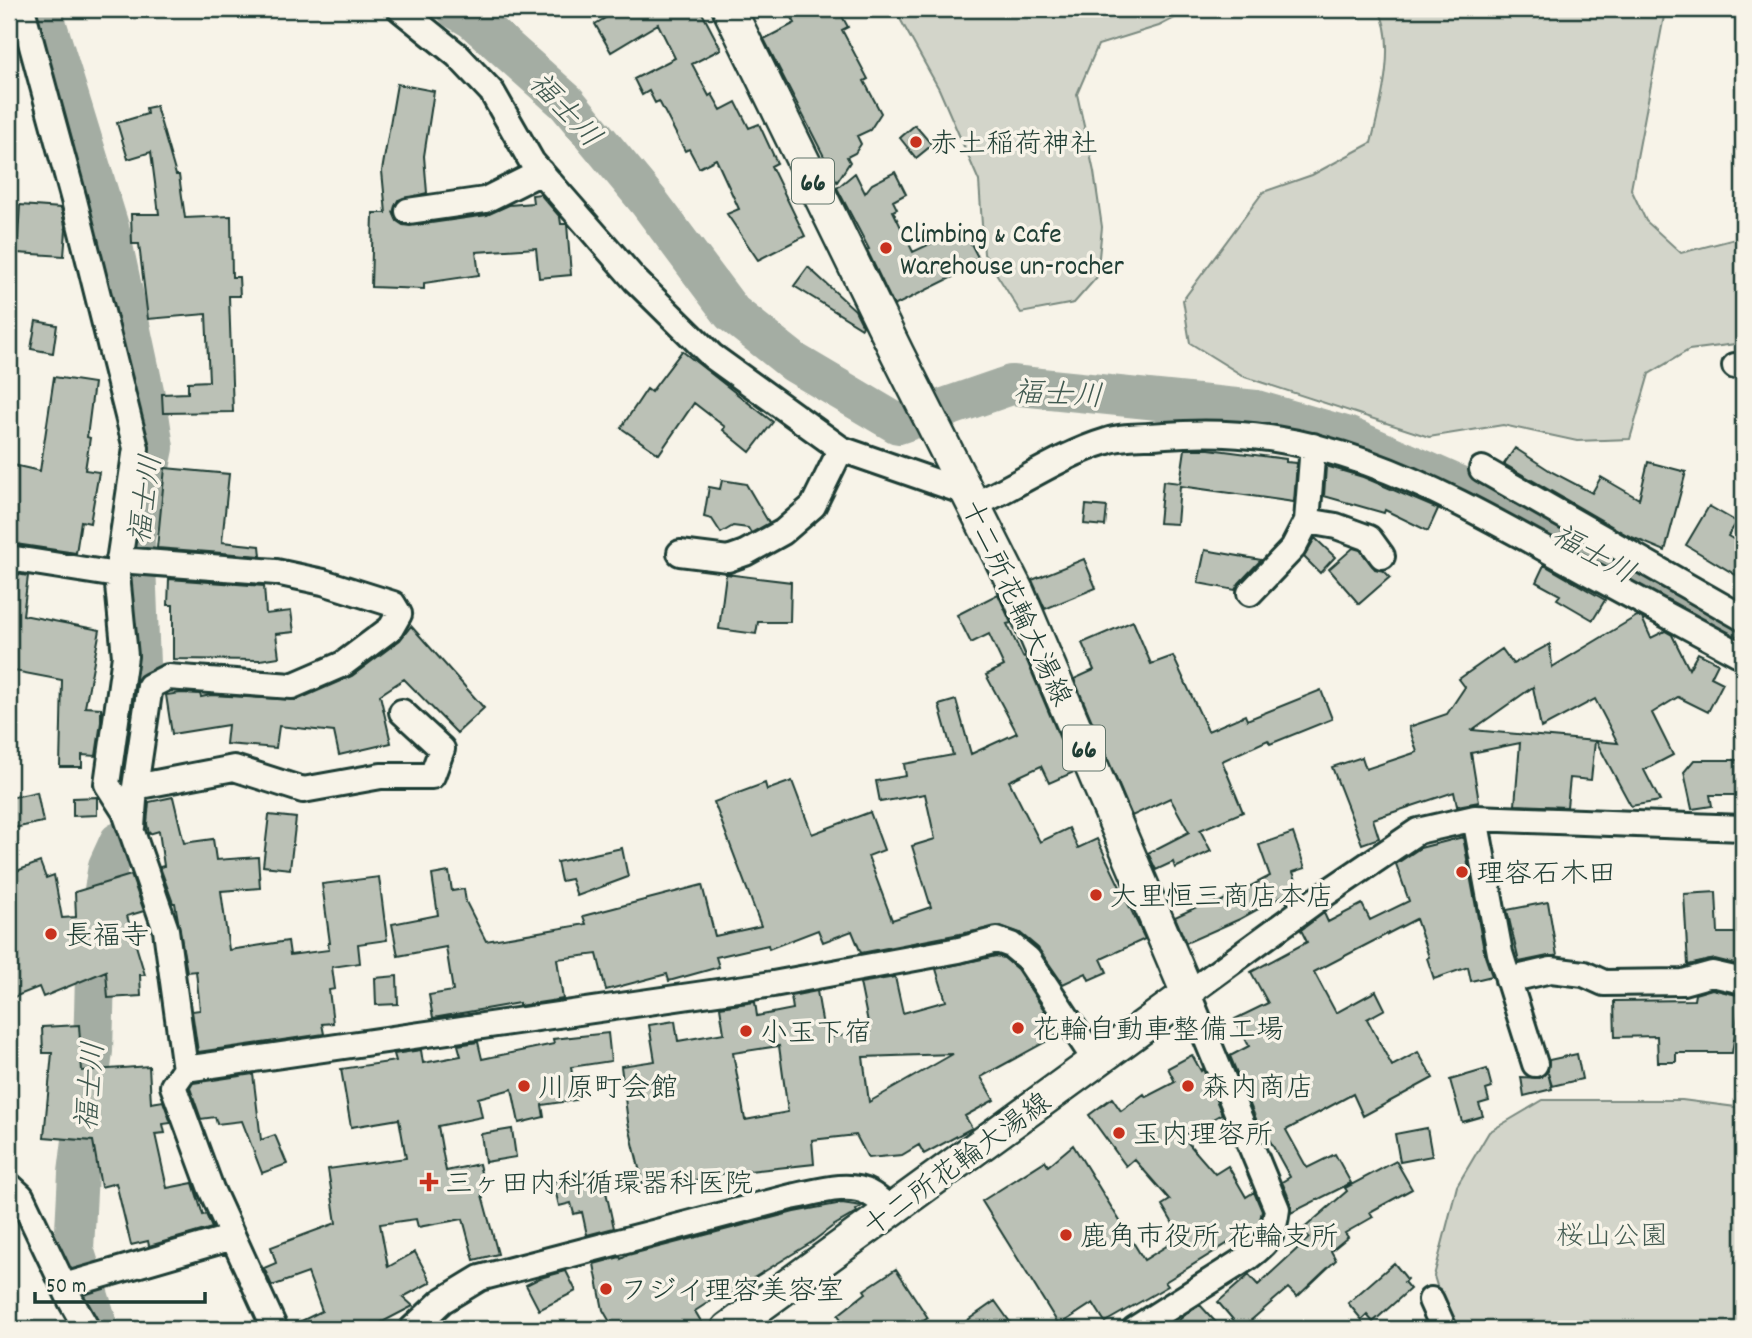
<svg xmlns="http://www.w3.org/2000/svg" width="1752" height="1338" font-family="Dekko,'Klee One',sans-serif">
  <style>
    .green { fill: #d3d5ca; stroke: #79897f; stroke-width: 2 }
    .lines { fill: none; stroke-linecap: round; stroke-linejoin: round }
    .river { stroke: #a4ada3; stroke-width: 40 }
    .building { fill: #bbc1b6; stroke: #1f3d34; stroke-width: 2; fill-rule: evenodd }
    .minor-casing { stroke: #1f3d34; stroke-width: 30 }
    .major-casing { stroke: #1f3d34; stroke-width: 37 }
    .minor { stroke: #f7f3e8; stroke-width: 24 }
    .major { stroke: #f7f3e8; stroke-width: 32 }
    .poi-dot { fill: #c8321e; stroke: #f7f3e8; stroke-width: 2.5 }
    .labels { text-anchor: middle; stroke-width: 7; stroke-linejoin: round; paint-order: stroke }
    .shield { fill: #f7f3e8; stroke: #60746a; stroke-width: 2 }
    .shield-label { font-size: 26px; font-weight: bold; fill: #1f3d34 }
    .poi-label { font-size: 28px; fill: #1f3d34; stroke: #f7f3e8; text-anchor: start }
    .street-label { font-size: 28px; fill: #1f3d34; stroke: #f7f3e8 }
    .park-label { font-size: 28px; fill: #435b52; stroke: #f7f3e8 }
    .water-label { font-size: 30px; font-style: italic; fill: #405950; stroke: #f7f3e8 }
  </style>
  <rect width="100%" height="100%" fill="#f7f3e8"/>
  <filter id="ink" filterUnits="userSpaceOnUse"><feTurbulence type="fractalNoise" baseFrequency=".0143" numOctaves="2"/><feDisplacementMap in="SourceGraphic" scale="14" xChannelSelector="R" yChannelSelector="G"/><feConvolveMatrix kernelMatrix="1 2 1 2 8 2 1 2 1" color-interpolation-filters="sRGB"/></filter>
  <g filter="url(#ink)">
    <path class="green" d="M889,9H1192L1159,26L1098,45L1077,94L1094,172L1102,227L1097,277L1074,303L1021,313L984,254L979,181L939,89L899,17Z
      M1378,9H1664L1665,11L1631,189L1646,221L1681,253L1743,237V343L1689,350L1649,374L1630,439L1577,441L1503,425L1429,437L1245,377L1190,343L1183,300L1263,192L1312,175L1371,143C1380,107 1398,42 1378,9Z
      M1543,1100H1682L1743,1108V1329H1450L1434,1276L1457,1186L1489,1132Z"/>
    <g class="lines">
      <path class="river" d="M42,9L109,227L149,414L154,448L135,539L140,664L134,735
        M456,9L473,19L566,102L649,202L732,313L795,363L898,424L1011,385L1256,410L1349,437L1532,518L1599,553L1611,563L1743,637
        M99,1329L74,1249L78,1173L93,1051L96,938L108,866L119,842"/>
    </g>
    <path class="building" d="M621,9H700L721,49L692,64L709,96L712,94L721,110L736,102L749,128L759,124L777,163L771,166L805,236L758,260L727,214L739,209L716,159L699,168L689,149L685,151L659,101L655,103L649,91L642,95L634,79L675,58L658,24L611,52L595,24Z
      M787,9H838L848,27L842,30L868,79L864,81L881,113L870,130L857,136L861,144L855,153L847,157L850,162L837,182L764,39L795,23Z
      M397,84L434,91L424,156L427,193L398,200L393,212L397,221L403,225L410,226L487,215L509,205L533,203L532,195L540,194L560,217L561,224H567L571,275L539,278L536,248L476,252L479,275L424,283V289L371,287L373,213H386L382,171Z
      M156,106L176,175H179L185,218L231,216L232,277H239L240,296H229L233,412L163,413L162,394L188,393V382L209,381L206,314L148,319L139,244H132L131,214H159L151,152L128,159L117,123L147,114L146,108Z
      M915,125L932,145L916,158L900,138Z
      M895,172L906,194L893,201L897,209L893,211L913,252L951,234L955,240L966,234L981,263L894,306L867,250L869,249L837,188L855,173L865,193L872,184Z
      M20,205L61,208L66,230L64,256L17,253Z
      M808,267L855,310L863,326L862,328L794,286Z
      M36,321L57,325L53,353L31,349Z
      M682,351L773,422L750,452L723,430L725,427L694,403L659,454L621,428L647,389L651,392Z
      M54,377L94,383L87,437L90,438L85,470L99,472L90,523L81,521L76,553L9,543V464L40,471Z
      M1515,448L1552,472L1592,493L1601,477L1639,499L1648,462L1686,472L1665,551L1627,535L1504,464Z
      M1185,449H1209L1286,459V462L1297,463L1294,502L1180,486L1177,524L1159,523L1163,481L1180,483Z
      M1326,466L1363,477L1438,509L1428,531L1385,510L1384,513L1324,496Z
      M165,468L229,474L222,542L260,546L261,556L157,548Z
      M722,480L746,484L769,523L751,533L748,528L733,526L721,533L712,519L704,517L709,487L720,489Z
      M1086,505L1107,507L1105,526L1084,524Z
      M1709,506L1737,522L1728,536L1743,545V563L1736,575L1686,545Z
      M1315,538L1335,557L1320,573L1304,557Z
      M1353,548L1360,550L1375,569L1384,571L1390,577L1359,604L1329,569Z
      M1205,550L1261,560L1239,583L1235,590L1198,583Z
      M1084,559L1096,588L1045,609L1032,580Z
      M1544,565L1605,600L1593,620L1557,599L1560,595L1536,582Z
      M11,573L28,576L23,615L100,630L85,707L101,708V722L96,756L82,755V767H60L62,680L9,670Z
      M726,574L791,582L790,622H758L756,634L719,629Z
      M169,579L264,586L266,614L291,611L294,632L276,634L279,657L260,660L173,659V605H168Z
      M998,594L1011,623L1007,624L1023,657L1025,656L1074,772L1049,783L1041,766L1009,781L1040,842L1069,828L1078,848L1097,839L1145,939L1101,959L1107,972L1089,980L1086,973L1063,984L1038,948L1020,933L1001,926L861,953L852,931L823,942L818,930L769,949L768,945L716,957L719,967L669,981L667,974L606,990L597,954L557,959L563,999L519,1006V1003L433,1018L429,995L453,991L446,947L398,956L392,924L438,915L432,875L449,872L452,891L464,889L466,902L486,941L586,924L583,916L702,885L715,936L761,926L714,802L765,783L767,790L792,781L812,834L870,812L884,850L868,856L892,920L931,907L912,846L935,839L925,794L880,802L876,781L906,776L904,764L953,755L939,705L956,700L971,754L1017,733L986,675L1004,666L989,634L971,643L957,615Z
      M1637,616L1642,618L1651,638L1665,631L1672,635L1689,669L1698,653L1718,663L1711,677L1723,683L1708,712L1678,697L1652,713L1673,755L1644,770L1660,801L1631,806L1596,741L1618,743L1595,699L1541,728L1533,687L1472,730L1595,741L1591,780L1570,778L1567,807L1515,805L1520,743L1471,753L1479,802L1457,806L1454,792L1373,819L1379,838L1362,844L1332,767L1362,757L1366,769L1417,752L1409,727L1447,714L1465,687L1459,679L1502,649L1513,664L1550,644L1552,667Z
      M1133,621L1151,664L1173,656L1208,731L1245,715L1247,720L1321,690L1332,719L1270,744L1268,740L1222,761L1243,812L1200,830L1211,851L1175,868L1173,862L1156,870L1148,853L1189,832L1170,798L1132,816L1074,679L1094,670L1082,643Z
      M411,626L484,708L457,733L404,679L380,695L391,743L339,755L334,732L279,726L276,748L226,744L228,725L172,734L166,695L181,693L200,694L201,697L211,695L297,700L352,676L400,640Z
      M1694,760H1738V795H1710L1712,806L1692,809L1684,772Z
      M37,792L43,822L9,829V798Z
      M97,797V815L73,816V798Z
      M173,797L184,843L213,839L216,860L258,857L260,888L221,891L229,950L288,941L290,955L329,950L328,943H330L322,884L379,877L387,940L358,944L360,963L332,967L335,989L329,990L333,1023L322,1024L324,1034L198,1052L192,1011L200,1010L196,971L187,972L175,903H173L160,867L164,866L159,831L149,834L147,824L149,802Z
      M269,815L296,818L290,869L263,866Z
      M1293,833L1305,868L1293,872L1301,893L1287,903L1282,896L1240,919L1186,943L1175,917L1214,899L1216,904L1270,876L1259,845Z
      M1463,837L1485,956L1492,976L1471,981L1468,967L1434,979L1427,958L1429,957L1416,919L1314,972L1336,1013L1376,991L1385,1009L1367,1019L1392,1066L1418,1052L1433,1078L1363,1116L1353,1094L1286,1130L1307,1168L1335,1154L1351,1183L1291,1213V1203L1282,1182L1290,1177L1269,1139L1265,1141L1230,1056L1249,1046L1235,1019L1268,1003L1251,972L1307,942L1301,930L1324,913L1328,922L1362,904L1370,920L1409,901L1396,864L1420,848Z
      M622,848L628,877L577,896L571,879L561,881L557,862Z
      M40,862L46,878L54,875L62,918L76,917L75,892L131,875L144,911L127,916L145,975H140L141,996L108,998L106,971L43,997L39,987L9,999V874Z
      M1716,892L1718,933H1743V966L1715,959L1688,965L1684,894Z
      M1548,902L1557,956H1548L1519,962L1507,910Z
      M996,956L1004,958L1017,969L1060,1034L981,1077L994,1100L965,1116L972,1128L924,1154L919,1145L902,1155L868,1158L856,1135L812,1140L814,1164L713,1175V1176L682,1183L680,1176L643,1185L628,1122L621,1066L655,1061L649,1025L675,1021L678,1041L724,1033L720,1007L755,1002L757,1016L793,1009L791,996L817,991L825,1038L870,1032L860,983L895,977L903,1013L946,1001L936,969ZM779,1046L788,1112L745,1120L733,1053ZM953,1054L869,1102L863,1057Z
      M397,976L398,1004L376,1005L375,978Z
      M1712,989L1741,996L1732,1053H1676V1062H1658L1657,1036L1615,1037L1614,1001L1694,1000L1695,994Z
      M79,1025L82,1071L149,1066L151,1103L163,1101L171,1123L163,1124L165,1133L155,1134L167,1188L193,1183L203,1215L206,1214L212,1228L149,1246L148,1241L131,1245L116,1183L101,1187L93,1141L44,1137L52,1053H43L42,1027Z
      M608,1033L611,1061L571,1067L576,1100L542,1105L544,1117L519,1123L512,1089L478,1098L482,1117L438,1126L446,1171L479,1164L486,1194L482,1195L498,1254L474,1260L463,1219L418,1227L416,1219L380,1224L388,1267L415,1252L431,1282L403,1297L413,1306L369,1329H290L289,1327L322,1311L308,1273L272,1286L264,1268L276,1263L271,1247L336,1223L328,1169L406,1158L399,1119L351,1127L341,1069L396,1061L394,1054L421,1050L423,1063L461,1056L458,1045L478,1042L482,1059L554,1044L553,1039Z
      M1577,1054L1582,1079L1552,1086L1548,1073L1552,1089L1524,1096L1521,1077L1540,1078L1548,1071L1549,1060Z
      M1192,1055L1201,1071L1203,1069L1222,1114L1182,1136L1215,1174L1228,1166L1246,1197L1254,1192L1262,1211L1259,1224L1165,1282L1168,1286L1105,1322L1093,1303L1059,1325L982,1201L1045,1161L1048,1166L1073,1145L1144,1260L1181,1237L1162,1205L1170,1200L1134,1159L1126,1166L1089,1115L1112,1098L1121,1111L1144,1094L1146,1097L1175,1082L1168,1068Z
      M1487,1069L1492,1088L1486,1090L1489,1101L1479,1104L1483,1116L1462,1122L1450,1080Z
      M253,1074L261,1140L275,1135L287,1164L262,1173L242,1121L217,1124L215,1117L201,1119L190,1088L193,1083Z
      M1427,1128L1432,1156L1400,1162L1395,1134Z
      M512,1129L516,1157L485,1162L481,1134Z
      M1396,1161L1412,1189L1370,1212L1373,1217L1345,1233L1348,1237L1331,1251L1336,1260L1297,1297L1288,1288L1241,1329L1218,1302L1249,1275L1258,1285L1309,1238L1302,1230L1347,1191L1345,1188Z
      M601,1169L614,1228L587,1235L582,1212L574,1214L571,1203L559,1206L553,1181Z
      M842,1203L862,1206L856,1210L857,1212L833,1226L812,1242L744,1284L746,1287L729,1296L726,1291L695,1311L702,1323L692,1329H614L603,1310L594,1264L620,1257L621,1259L628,1255L794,1212Z
      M1394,1263L1407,1279L1404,1282L1410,1289L1373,1322L1367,1315L1362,1320L1348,1303Z
      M896,1269L928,1318L911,1329H848L838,1315L866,1293L864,1290Z
      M566,1271L576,1291L539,1310L526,1285L540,1278Z
      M995,1301L1015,1329H955Z
      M1200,1305L1222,1329H1169L1185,1315Z"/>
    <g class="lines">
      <defs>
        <path id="minor" d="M22,9L74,200L136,448L117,575L125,656L107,784L125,812L166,930L185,1069L173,1086L211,1189L275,1329
          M400,9L457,55L492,92L532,162L635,280L712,356L841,449L968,493
          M408,211L485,200L541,172
          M1735,366H1743
          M1482,469L1743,618
          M974,505C1019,485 1060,455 1107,441C1124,435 1147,437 1165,435C1317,423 1424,482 1553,553C1616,588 1680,622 1743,656
          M1307,521L1336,526L1369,538L1382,556
          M680,553L728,559L745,553L783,532L813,506L841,449
          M9,558L117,575
          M119,560L276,572L323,582L393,604L399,614L391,628L343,664L292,686L168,677L150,686L135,787L132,827
          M1250,593L1293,548L1307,521L1313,446
          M135,787L234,768L303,790L381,776H432L442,749L402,712
          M1475,818L1500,953L1535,1064
          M1508,980L1551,970L1584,974L1604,983L1683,982L1712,974L1743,981
          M185,1069L773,984L959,950L997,940L1011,945L1028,959L1095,1060
          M9,1185L21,1196L71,1301L87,1329
          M64,1286L233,1237
          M1431,1300L1444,1329
          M412,1329L442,1301L480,1278L791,1197C814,1193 848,1181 869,1193C877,1197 884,1204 891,1210
          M1135,1329L1250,1256C1270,1241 1274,1234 1277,1209L1188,994L1322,896L1418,831L1475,818L1743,828"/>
        <path id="major" d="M728,1329L1188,994L1018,593L897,353L729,9"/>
      </defs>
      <use href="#minor" class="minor-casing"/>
      <use href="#major" class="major-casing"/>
      <use href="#minor" class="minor"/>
      <use href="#major" class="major"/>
    </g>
  </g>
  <g class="poi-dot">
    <circle cx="916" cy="142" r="7"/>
    <circle cx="886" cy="248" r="7"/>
    <circle cx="1462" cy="872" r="7"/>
    <circle cx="1096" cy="895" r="7"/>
    <circle cx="51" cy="934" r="7"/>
    <circle cx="1018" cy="1028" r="7"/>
    <circle cx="746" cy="1031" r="7"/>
    <circle cx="524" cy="1086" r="7"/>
    <circle cx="1188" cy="1086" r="7"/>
    <circle cx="1119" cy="1133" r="7"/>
    <path d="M425.5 1171.5h7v7h7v7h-7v7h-7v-7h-7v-7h7z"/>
    <circle cx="1066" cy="1235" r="7"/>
    <circle cx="606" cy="1289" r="7"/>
  </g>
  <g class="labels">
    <g class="shield">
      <rect x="792" y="158.5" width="42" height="45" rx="5"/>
      <rect x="1063" y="725.5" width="42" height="45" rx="5"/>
    </g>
    <g class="shield-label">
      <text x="813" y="190">66</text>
      <text x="1084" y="757">66</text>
    </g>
    <g class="poi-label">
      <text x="930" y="152">赤土稲荷神社</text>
      <text x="900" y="242">Climbing &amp; Cafe<tspan x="900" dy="32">Warehouse un-rocher</tspan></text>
      <text x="1476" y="882">理容石木田</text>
      <text x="1110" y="905">大里恒三商店本店</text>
      <text x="65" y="944">長福寺</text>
      <text x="1032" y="1038">花輪自動車整備工場</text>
      <text x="760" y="1041">小玉下宿</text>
      <text x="538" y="1096">川原町会館</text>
      <text x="1202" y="1096">森内商店</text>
      <text x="1133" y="1143">玉内理容所</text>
      <text x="445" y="1192">三ヶ田内科循環器科医院</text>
      <text x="1080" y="1245">鹿角市役所 花輪支所</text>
      <text x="620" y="1299">フジイ理容美容室</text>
    </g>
    <g class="street-label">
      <text transform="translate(1018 602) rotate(65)" y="10">十二所花輪大湯線</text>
      <text transform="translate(956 1163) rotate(-36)" y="10">十二所花輪大湯線</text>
    </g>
    <g class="park-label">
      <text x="1612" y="1244">桜山公園</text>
    </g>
    <g class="water-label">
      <text transform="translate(566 109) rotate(47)" y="10">福士川</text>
      <text transform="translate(1058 393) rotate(3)" y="10">福士川</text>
      <text transform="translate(144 499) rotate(-82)" y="10">福士川</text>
      <text transform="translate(1594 553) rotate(29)" y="10">福士川</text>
      <text transform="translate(89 1086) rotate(-85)" y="10">福士川</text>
    </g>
  </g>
  <rect width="1752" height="1338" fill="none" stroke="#f7f3e8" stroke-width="35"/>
  <rect x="18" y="18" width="1717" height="1303" fill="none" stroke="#1f3d34" stroke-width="2.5" filter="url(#ink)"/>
  <path d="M35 1292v10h170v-10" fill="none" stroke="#1f3d34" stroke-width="3.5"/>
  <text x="46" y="1292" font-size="21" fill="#1f3d34" stroke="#f7f3e8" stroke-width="5" paint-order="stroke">50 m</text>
</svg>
